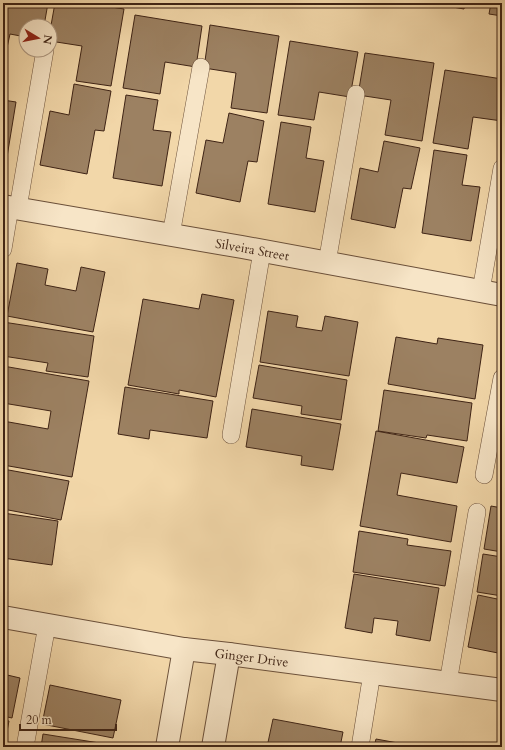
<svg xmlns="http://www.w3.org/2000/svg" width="505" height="750" font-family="Cardo,serif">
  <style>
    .building { fill: #9c8162; stroke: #3e2315 }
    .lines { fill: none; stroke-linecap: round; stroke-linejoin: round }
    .lane-casing { stroke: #6b503a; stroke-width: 18 }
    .street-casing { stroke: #6b503a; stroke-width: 24 }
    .lane { stroke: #f7e5c7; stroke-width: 17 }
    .street { stroke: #f7e5c7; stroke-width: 22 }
    .labels { text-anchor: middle; stroke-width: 3.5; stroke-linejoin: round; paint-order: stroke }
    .street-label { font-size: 13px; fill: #3e2315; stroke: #f7e5c7 }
  </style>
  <rect width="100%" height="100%" fill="#f2d7a9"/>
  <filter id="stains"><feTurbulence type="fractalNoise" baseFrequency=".005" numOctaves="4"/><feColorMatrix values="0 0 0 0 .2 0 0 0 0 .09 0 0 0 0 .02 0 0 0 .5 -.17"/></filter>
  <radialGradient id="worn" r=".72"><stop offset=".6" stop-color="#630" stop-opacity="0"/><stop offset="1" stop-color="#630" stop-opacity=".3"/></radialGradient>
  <path class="building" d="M3,3H48L44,26H26V37L10,34L3,66Z
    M55,3H86L124,9L111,86L76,81L82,46L50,41V31Z
    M430,3H465L464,9Z
    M491,3H502V16L489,14Z
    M135,15L202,26L196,67L165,62L160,94L123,88Z
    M210,25L279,36L267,113L231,108L236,73L204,68Z
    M290,41L358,52L350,97L319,92L314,120L278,115Z
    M365,53L434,63L422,141L385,135L391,100L358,95Z
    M445,70L502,79V121L473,117L468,149L433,143Z
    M74,84L111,91L104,131L95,130L87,174L40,165L50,111L69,115Z
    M126,95L158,100L153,130L171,132L162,186L113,178Z
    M3,100L16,102L7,157H3Z
    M229,113L264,121L257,162L248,161L240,202L196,193L206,140L223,143Z
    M281,122L311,127L306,158L324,161L315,212L268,204Z
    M384,141L420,148L411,189L403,188L395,228L351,219L360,168L378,172Z
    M434,150L467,155L462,185L480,187L471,241L422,233Z
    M17,263L48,269L45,285L76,291L81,267L105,272L93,332L7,316Z
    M202,294L234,300L216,397L179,390V394L128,385L143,299L199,309Z
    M268,311L298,316L296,327L322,331L325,316L358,322L349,376L260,362Z
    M3,322L94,336L88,377L46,371L48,363L3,356Z
    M396,337L437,344L438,338L483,345L475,399L388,384Z
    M259,365L347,380L341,420L301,414L302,406L253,398Z
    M3,366L89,381L72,477L3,465V421L48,429L51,411L3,403Z
    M125,387L213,401L207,438L150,430L149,439L118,434Z
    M384,390L472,403L467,441L427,435L426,438L378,431Z
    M252,409L341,424L333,470L301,465L302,456L246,447Z
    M376,431L464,447L457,483L401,473L397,495L457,506L451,542L360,526Z
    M3,469L69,481L61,520L3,509Z
    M491,506L502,508V552L484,549Z
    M3,513L58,521L52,565L3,558Z
    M359,531L408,539L407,545L451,551L445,586L353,572Z
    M483,554L502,557V596L477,592Z
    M354,574L439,588L430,641L396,635L398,621L374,618L372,633L345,628Z
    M478,595L502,600V643L500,642L498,653L468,647Z
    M3,674L20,678L12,718L3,716Z
    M50,685L121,700L113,738L42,724Z
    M273,719L343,732L340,747H267Z
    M3,720L9,721L4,747H3Z
    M43,734L112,745V747H41Z
    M376,739L420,747H374Z
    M469,743L491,747H468Z"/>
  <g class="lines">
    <defs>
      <path id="lane" d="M18,208L45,50
        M171,235L201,67
        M3,249L10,207
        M327,263L356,94
        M481,291L502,168
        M231,435L262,251
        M484,475L502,378
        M448,683L477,512
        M25,747L47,625
        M360,747L372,673"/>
      <g id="street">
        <path id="s1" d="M3,206L242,247L502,295"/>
        <path id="s2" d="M3,617L184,649L229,654L502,690"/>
        <path d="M167,747L184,649"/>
        <path d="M213,747L229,654"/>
      </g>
    </defs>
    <use href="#lane" class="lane-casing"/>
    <use href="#street" class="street-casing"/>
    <use href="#lane" class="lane"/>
    <use href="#street" class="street"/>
  </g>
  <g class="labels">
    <g class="street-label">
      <text dy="5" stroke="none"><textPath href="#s1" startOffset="253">Silveira Street</textPath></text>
      <text dy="5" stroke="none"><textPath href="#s2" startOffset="252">Ginger Drive</textPath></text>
    </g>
  </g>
  <rect width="505" height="750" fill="none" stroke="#f2d7a9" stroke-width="16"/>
  <rect x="4" y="4" width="497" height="742" fill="none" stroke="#3e2315" stroke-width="2"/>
  <rect x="8" y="8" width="489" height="734" fill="none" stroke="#3e2315"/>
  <g transform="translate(38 38) rotate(100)"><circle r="19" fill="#f7e5c7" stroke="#ad9780"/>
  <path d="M0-3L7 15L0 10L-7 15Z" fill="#8f2418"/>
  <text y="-6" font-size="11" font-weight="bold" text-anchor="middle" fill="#3e2315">N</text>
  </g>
  <path d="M20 724v6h96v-6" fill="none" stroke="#3e2315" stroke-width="2"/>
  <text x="26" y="724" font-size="12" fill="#3e2315" stroke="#f7e5c7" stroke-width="3" paint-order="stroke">20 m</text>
  <rect width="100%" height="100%" filter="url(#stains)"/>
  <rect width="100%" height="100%" fill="url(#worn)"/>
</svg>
